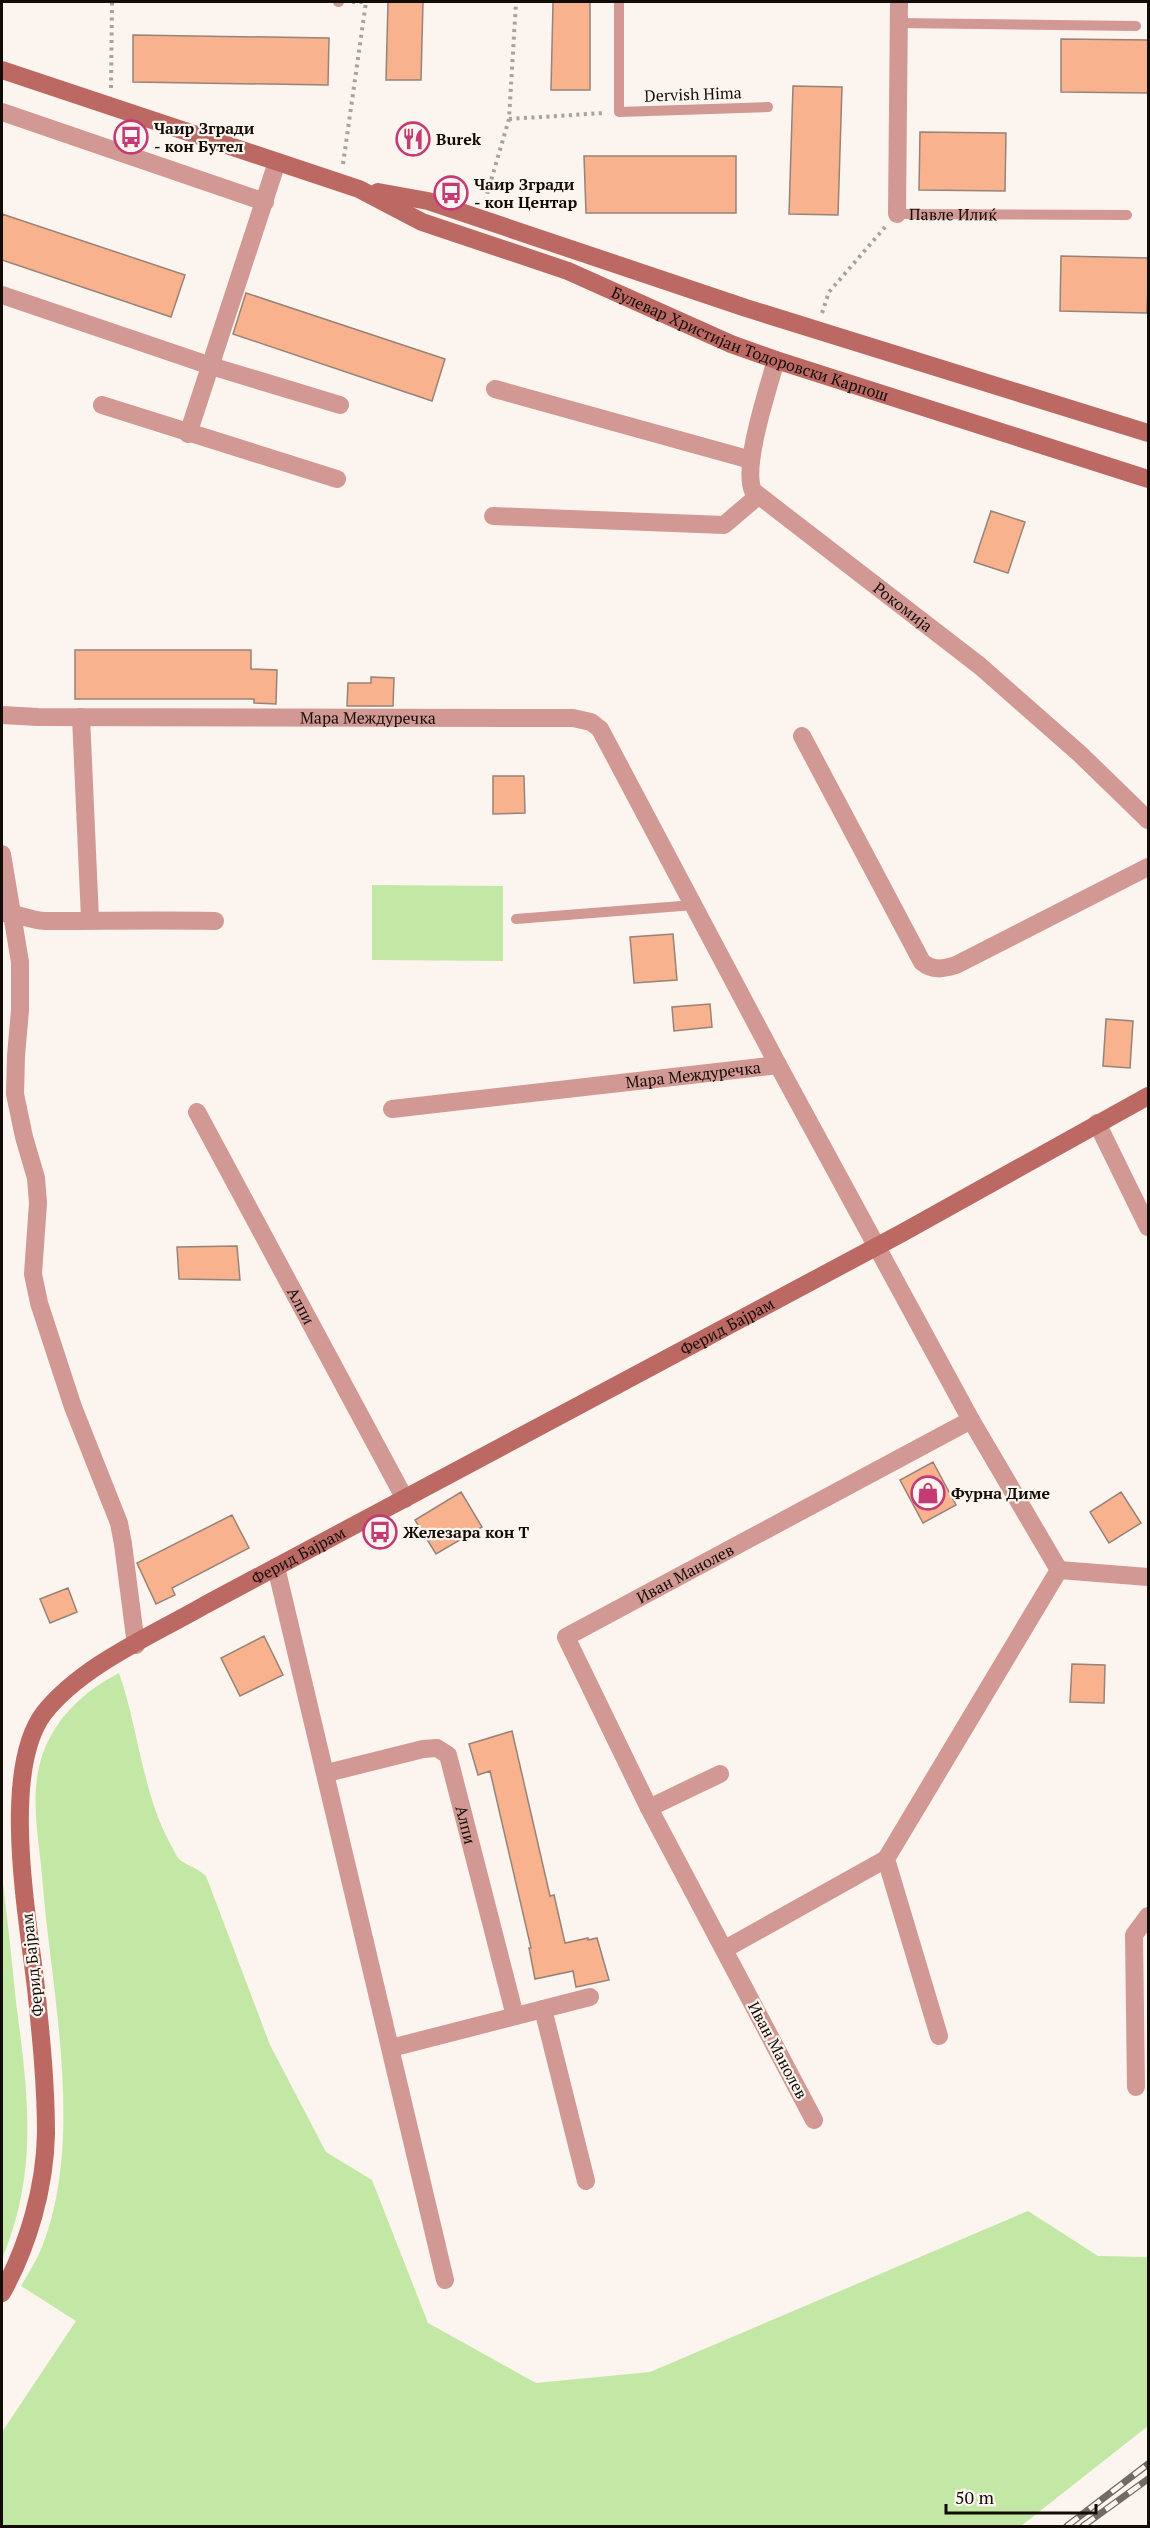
<svg xmlns="http://www.w3.org/2000/svg" width="1150" height="2528" font-family="'PT Serif',serif">
  <style>
    .green { fill: #c3e7a5 }
    .building { fill: #f8b28d; stroke: #988378; stroke-width: 1.5 }
    .lines { fill: none; stroke-linecap: round; stroke-linejoin: round }
    .path { stroke: #a9a19c; stroke-width: 4; stroke-dasharray: 3 4.5; stroke-linecap: butt }
    .lane { stroke: #d29893; stroke-width: 10 }
    .street { stroke: #d29893; stroke-width: 18 }
    .secondary { stroke: #bc6964; stroke-width: 18 }
    .rail-casing { stroke: #716b65; stroke-width: 7 }
    .rail { stroke: #fcf4ee; stroke-width: 4.5; stroke-dasharray: 14; stroke-linecap: butt }
    .labels { text-anchor: middle; stroke-width: 4.5; stroke-linejoin: round; paint-order: stroke }
    .street-label { font-size: 16px; fill: #120c07; stroke: #fcf4ee }
    .poi-label { font-size: 16px; font-weight: bold; fill: #120c07; stroke: #fcf4ee; text-anchor: start }
  </style>
  <rect width="100%" height="100%" fill="#fcf4ee"/>
  <path class="green" d="M372,885L503,886V961L372,960Z
    M119,1673C139,1730 142,1794 172,1847C174,1850 176,1856 179,1859C184,1864 199,1869 206,1876L270,2045L326,2152L372,2180L428,2323L536,2383L650,2372L1028,2211L1098,2256L1148,2257V2426L1021,2526H2V2432L76,2321L21,2286C27,2275 34,2265 39,2254C87,2143 51,1993 42,1876C39,1841 31,1802 39,1767C49,1724 80,1693 119,1673Z
    M2,1855L3,1884C8,1923 12,1963 16,2002C28,2094 39,2170 2,2259Z"/>
  <path class="building" d="M388,2H423L421,80H386Z
    M553,2H590V90H551Z
    M133,35L329,38L328,85L133,82Z
    M1061,39L1149,40V93L1061,92Z
    M793,86L842,87L838,215L789,214Z
    M920,132L1006,133L1005,191L919,190Z
    M584,156H736V213H586Z
    M2,214L185,275L171,317L2,260Z
    M1061,256L1149,258L1147,313L1060,311Z
    M246,293L445,359L432,401L233,334Z
    M991,511L1025,522L1008,573L974,562Z
    M75,650H251V669L277,670L276,704L254,703V699H75Z
    M371,677L394,678L393,706H347L348,683H371Z
    M493,776H524L525,813L493,814Z
    M673,934L677,980L634,983L630,937Z
    M710,1004L712,1027L674,1031L672,1007Z
    M1106,1019L1133,1021L1130,1068L1103,1066Z
    M237,1246L240,1280L179,1279L177,1247Z
    M933,1462L956,1505L923,1523L900,1480Z
    M461,1492L482,1527L436,1554L415,1520Z
    M1121,1492L1141,1523L1109,1543L1090,1512Z
    M232,1515L249,1548L172,1588L175,1595L156,1604L137,1563Z
    M68,1588L77,1612L50,1623L40,1599Z
    M264,1636L283,1675L240,1696L221,1658Z
    M1072,1664L1105,1665L1104,1703L1070,1702Z
    M512,1731L550,1896L554,1895L565,1943L588,1938V1940L597,1938L609,1980L576,1987L573,1971L535,1979L529,1948H531L490,1771L478,1775L469,1744Z"/>
  <g class="lines">
    <path class="path" d="M352,2H366
      M111,88L112,2
      M509,119L604,113
      M343,164L366,2
      M485,201L509,119L516,2
      M822,313L829,292L886,226"/>
    <g class="lane">
      <path d="M338,2H339"/>
      <path d="M619,2V112L768,107"/>
      <path d="M898,23L1136,26"/>
      <path id="s1" d="M897,214L1127,215"/>
      <path d="M516,919L694,905"/>
    </g>
    <g class="street">
      <path d="M2,112L265,202"/>
      <path d="M897,214L899,2"/>
      <path d="M2,295L211,366L340,405"/>
      <path id="s2" d="M776,360C768,389 742,466 753,491L980,666L1080,754L1148,820"/>
      <path d="M495,389L751,460"/>
      <path d="M102,405L337,479"/>
      <path d="M188,434L277,162"/>
      <path d="M493,516L724,525L758,496"/>
      <path id="s3" d="M2,715L38,717L573,718L591,722L600,729L778,1065L971,1420L1059,1570"/>
      <path d="M81,717L90,919"/>
      <path d="M802,736L922,962C933,971 943,969 956,965L1148,867"/>
      <path d="M2,854L20,962V1010L16,1056L15,1094L24,1137L36,1178L38,1203L33,1274L39,1303L73,1407L119,1523L123,1544L136,1645"/>
      <path d="M3,913C19,913 33,922 48,921C104,921 159,920 215,921"/>
      <path id="s4" d="M392,1109L778,1065"/>
      <path id="s5" d="M197,1112L405,1499"/>
      <path d="M1097,1123L1148,1227"/>
      <path d="M276,1567L445,2280"/>
      <path d="M1059,1570L1148,1577"/>
      <path id="s6" d="M327,1773L423,1749L437,1748L448,1755L515,2016"/>
      <path d="M649,1808L720,1774"/>
      <path d="M725,1949L886,1859"/>
      <path d="M543,2009L586,2181"/>
      <path d="M939,2036L886,1859L1059,1570"/>
      <path d="M391,2048L590,1997"/>
      <path d="M1136,2087L1134,1935L1148,1916"/>
      <path id="s7" d="M814,2120L649,1808L566,1637L971,1420"/>
    </g>
    <g class="secondary">
      <path id="s8" d="M2,70L359,189L422,222L568,271L731,344L776,360L1148,479"/>
      <path d="M378,192L428,201L746,308L1148,433"/>
      <path id="s9" d="M2,2293C28,2246 45,2188 46,2133C46,2085 41,2036 36,1988C28,1919 0,1771 44,1713C82,1665 153,1635 205,1605L902,1233L1148,1096"/>
    </g>
    <defs>
      <path id="rail" d="M1067,2526L1148,2464
        M1083,2526L1148,2479"/>
    </defs>
    <use href="#rail" class="rail-casing"/>
    <use href="#rail" class="rail"/>
  </g>
  <defs>
    <symbol id="bus-ring" viewBox="-11 -11 22 22"><circle r="9.5" fill="#fcf4ee" stroke="#c33a75" stroke-width="1.5"/><path d="M-5-6H5V4H4V6H2V4H-2V6H-4V4H-5ZM-3.5-4V0h7V-4ZM-3.5 1.2v1.5H-2V1.2ZM2 1.2v1.5H3.5V1.2Z" fill="#c33a75"/></symbol>
    <symbol id="restaurant-ring" viewBox="-11 -11 22 22"><circle r="9.5" fill="#fcf4ee" stroke="#c33a75" stroke-width="1.5"/><path d="M-5-6h1v4h1v-4h1v4h1v-4h1v5L-1.5 .5V6h-2V.5L-5-1ZM5-6V6H3V1.5H1.5Q1.5-4 5-6Z" fill="#c33a75"/></symbol>
    <symbol id="shop-ring" viewBox="-11 -11 22 22"><circle r="9.5" fill="#fcf4ee" stroke="#c33a75" stroke-width="1.5"/><path d="M-5-2.5h2.3a2.7 3.5 0 0 1 5.4 0H5L5.5 6h-11ZM-1.5-2.5h3a1.5 2.3 0 0 0-3 0Z" fill="#c33a75"/></symbol>
  </defs>
  <g fill-rule="evenodd">
    <use href="#bus-ring" x="112" y="118" width="38" height="38"/>
    <use href="#restaurant-ring" x="394" y="120" width="38" height="38"/>
    <use href="#bus-ring" x="432" y="174" width="38" height="38"/>
    <use href="#shop-ring" x="909" y="1474" width="38" height="38"/>
    <use href="#bus-ring" x="361" y="1513" width="38" height="38"/>
  </g>
  <g class="labels">
    <g class="street-label">
      <text transform="translate(693 94) rotate(-2)" y="6">Dervish Hima</text>
      <text dy="6" stroke="none"><textPath href="#s1" startOffset="56">Павле Илиќ</textPath></text>
      <text dy="6" stroke="none"><textPath href="#s8" startOffset="798">Булевар Христијан Тодоровски Карпош</textPath></text>
      <text dy="6" stroke="none"><textPath href="#s2" startOffset="324">Рокомија</textPath></text>
      <text dy="6" stroke="none"><textPath href="#s3" startOffset="366">Мара Междуречка</textPath></text>
      <text dy="6" stroke="none"><textPath href="#s4" startOffset="303">Мара Междуречка</textPath></text>
      <text dy="6" stroke="none"><textPath href="#s5" startOffset="220">Алпи</textPath></text>
      <text dy="6" stroke="none"><textPath href="#s9" startOffset="1380">Ферид Бајрам</textPath></text>
      <text dy="6" stroke="none"><textPath href="#s9" startOffset="894">Ферид Бајрам</textPath></text>
      <text dy="6" stroke="none"><textPath href="#s7" startOffset="678">Иван Манолев</textPath></text>
      <text dy="6" stroke="none"><textPath href="#s6" startOffset="198">Алпи</textPath></text>
      <text transform="translate(32 1965) rotate(-96)" y="6">Ферид Бајрам</text>
      <text transform="translate(778 2050) rotate(62)" y="6">Иван Манолев</text>
    </g>
    <g class="poi-label">
      <text x="154" y="134">Чаир Згради<tspan x="154" dy="18">- кон Бутел</tspan></text>
      <text x="436" y="145">Burek</text>
      <text x="474" y="190">Чаир Згради<tspan x="474" dy="18">- кон Центар</tspan></text>
      <text x="951" y="1499">Фурна Диме</text>
      <text x="403" y="1538">Железара кон Т</text>
    </g>
  </g>
  <rect width="1150" height="2528" fill="none" stroke="#120c07" stroke-width="6"/>
  <path d="M946 2504v9h150v-9" fill="none" stroke="#120c07" stroke-width="3"/>
  <text x="955" y="2504" font-size="18" fill="#120c07" stroke="#fcf4ee" stroke-width="4.5" paint-order="stroke">50 m</text>
</svg>
